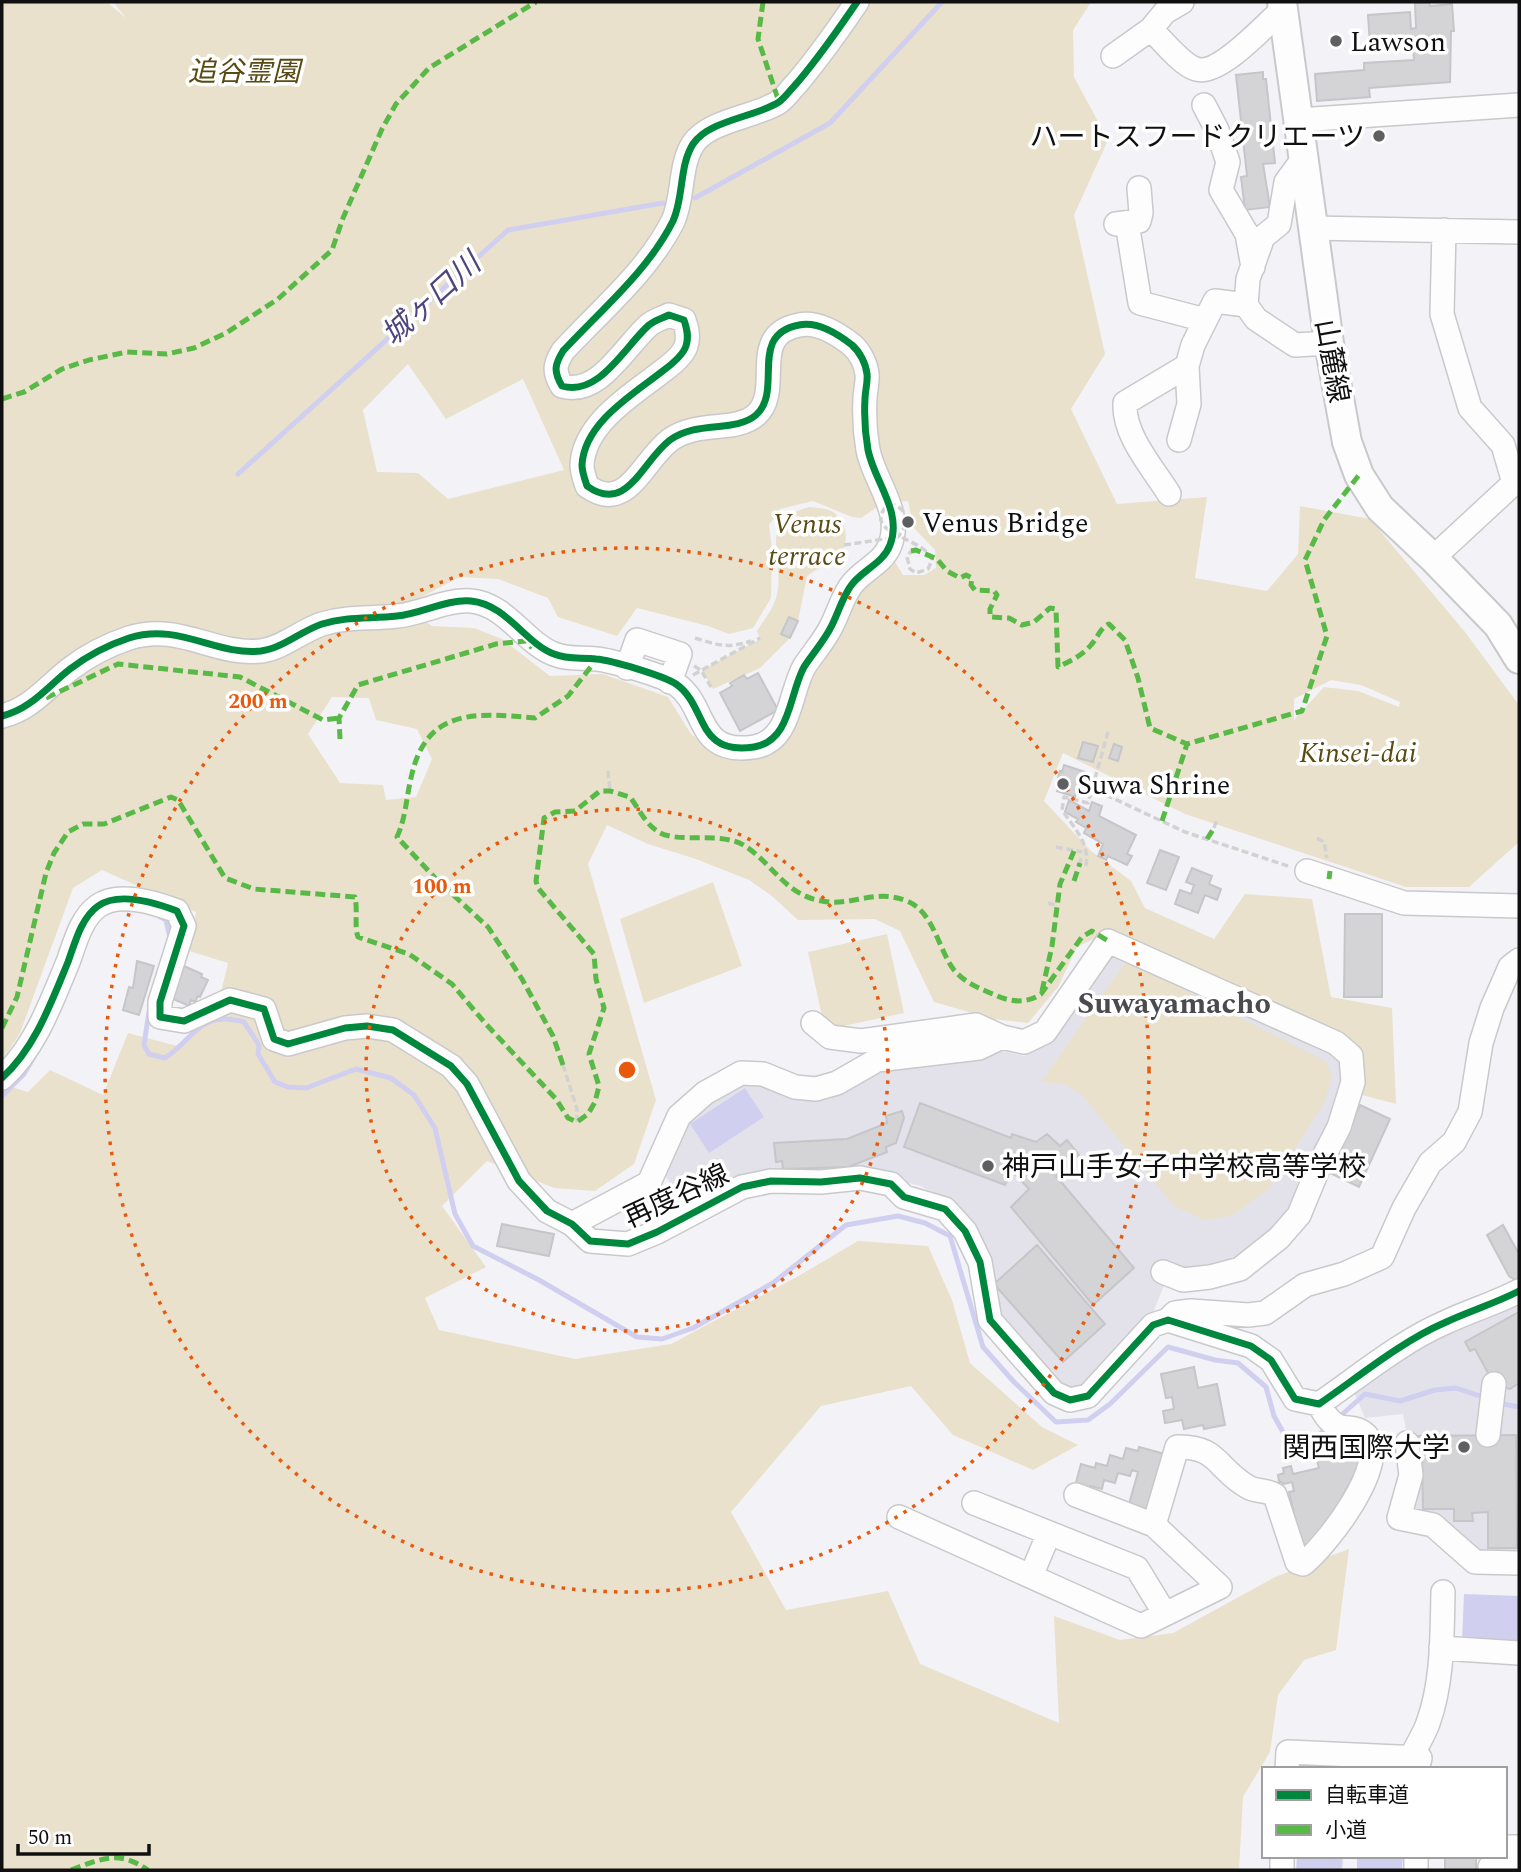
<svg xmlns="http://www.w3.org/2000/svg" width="1521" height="1872" font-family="Spectral,'Noto Sans JP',serif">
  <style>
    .built { fill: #e3e2eb }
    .green { fill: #e9e1cc; fill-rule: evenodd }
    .water { fill: #d1cfef }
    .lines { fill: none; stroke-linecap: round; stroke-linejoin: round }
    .stream { stroke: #d1cfef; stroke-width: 5 }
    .building { fill: #d4d4d6; stroke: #c6c6c9; stroke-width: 2 }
    .minor-casing { stroke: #c9c9cc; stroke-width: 26 }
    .major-casing { stroke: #c9c9cc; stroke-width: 32 }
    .path { stroke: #d2d2d3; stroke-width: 3.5; stroke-dasharray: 7 3.5; stroke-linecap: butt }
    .minor { stroke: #fdfdfe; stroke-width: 23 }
    .major { stroke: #fdfdfe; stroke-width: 28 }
    .path-bridge { stroke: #d2d2d3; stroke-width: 3.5; stroke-dasharray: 7 3.5; stroke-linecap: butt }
    .quiet { stroke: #58b947; stroke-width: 5; stroke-dasharray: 10 5; stroke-linecap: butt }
    .cycleway-casing { stroke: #fff; stroke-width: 11 }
    .cycleway { stroke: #00873e; stroke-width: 7 }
    .ring { fill: none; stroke: #e8590c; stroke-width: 3.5; stroke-dasharray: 3.5 7 }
    .poi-dot { fill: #5f5f62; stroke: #fff; stroke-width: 2.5 }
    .labels { text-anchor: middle; stroke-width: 7; stroke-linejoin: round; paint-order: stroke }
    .poi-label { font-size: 28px; fill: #101011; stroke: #fff; text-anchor: start }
    .park-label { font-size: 28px; font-style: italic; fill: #594a12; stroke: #fff }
    .street-label { font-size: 28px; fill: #101011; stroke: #fff }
    .water-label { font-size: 30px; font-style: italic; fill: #4e457e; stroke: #fff }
    .neighbourhood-label { font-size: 30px; font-weight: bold; fill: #4a4a4f; stroke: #fff }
    .centre { fill: #e8590c; stroke: #fff; stroke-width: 3.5 }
    .ring-label { font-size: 21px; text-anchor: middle; font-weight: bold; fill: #e8590c; stroke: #fff; stroke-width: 7; stroke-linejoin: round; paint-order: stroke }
  </style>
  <rect width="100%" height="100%" fill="#f3f3f7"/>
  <path class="built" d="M1112,950L1336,1050L1345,1062L1347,1082L1291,1215L1239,1261L1210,1270L1171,1268L1153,1313L1080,1390L1064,1388L1004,1327L949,1203L921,1186L862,1172L745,1176L676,1194L663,1171L686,1121L745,1078L793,1094L879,1067L1004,1051L1024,1056L1045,1041Z
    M1519,1298V1557L1491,1558L1405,1511L1414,1476L1403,1414L1365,1418L1353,1390L1433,1335Z"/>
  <path class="green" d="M2,2H107L126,18L113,2H1091L1073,30L1074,77L1108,140L1074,215L1105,354L1071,409L1117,504L1207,497L1195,578L1267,591L1298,554L1300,506L1370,519L1465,632L1519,705V842L1469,887H1406L1185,814L1063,753L1044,801L1091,851L1131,881L1145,908L1214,939L1245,894L1312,899L1331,997L1392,1008L1396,1104L1362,1095L1360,1060L1347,1035L1108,932L1077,947L1058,987L1028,1023L993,1019L934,1002L900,931L875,919L798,920L772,896L749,880L696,859L648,844L607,825L588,864L656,1100L634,1164L595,1191L554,1188L487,1161L442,1206L486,1267L425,1298L439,1330L575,1359L671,1344L795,1278L858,1241L928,1246L952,1300L970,1363L1042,1427L1078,1445L1033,1470L953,1435L911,1386L821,1406L731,1512L786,1610L888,1591L920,1664L1059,1723L1054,1616L1120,1640L1173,1633L1275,1577L1349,1549L1336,1650L1304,1660L1278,1695L1270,1752L1243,1797L1239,1870H2V1084L28,1092L50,1070L103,1095L128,1033L177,1046L215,1017L228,963L189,951L196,912L102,870L73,888L20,1033L2,1061ZM408,364L446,419L523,379L564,470L448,499L418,473L377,472L363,410ZM813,501L852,517L861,518L883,503L908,501L914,528L935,550L936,568L924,575H903L891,555L859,589L841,635L815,674L779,748L748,755L713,751L691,734L668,697L603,674L550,676L502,639L474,628L432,626L404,606L460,577L498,579L548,598L558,617L617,636L637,608L708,626L729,634L753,628L771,598L772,550L769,525L780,509ZM1331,680L1361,685L1400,702L1399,707L1358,691L1324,687L1294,720V699ZM332,697L369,698L376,720L417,729L432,759L416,797L386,800L383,785L340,783L308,734Z
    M809,507C816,508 825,508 831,511C847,519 850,542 840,555C832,564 817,568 807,576L798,621L789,617L781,633L790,638L760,668L713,689L702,670L760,639L757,631C763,621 773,609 776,598C787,559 754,522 809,507Z
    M713,882L742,966L644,1003L620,919Z
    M887,934L904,1013L825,1030L808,952Z
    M1127,960L1327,1062L1332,1076L1325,1101L1270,1188L1231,1216L1204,1220L1174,1206L1081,1094L1064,1084L1041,1082Z"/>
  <path class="water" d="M745,1088L764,1117L709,1153L690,1124Z
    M1464,1594L1519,1596V1643L1462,1640Z
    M1297,1856H1343L1342,1870H1296Z
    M1357,1856H1403L1402,1870H1357Z"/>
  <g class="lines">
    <path class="stream" d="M695,198L830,123L942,2
      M238,474L508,230L663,203
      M157,915L166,920L170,938
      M149,1011L144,1045L149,1054L165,1058C196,1037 199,1010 244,1022L259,1045L258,1054L275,1082L288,1087L306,1088L356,1069L391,1078L414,1095L435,1128L455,1214L473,1246L539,1280L637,1337L662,1339L693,1328L773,1283L846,1225L898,1216L925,1223L950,1236L983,1347L1014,1382L1056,1422L1088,1420L1110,1404L1168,1347L1215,1360L1238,1363L1266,1387L1274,1416L1289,1443L1306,1446L1328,1427
      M2,1096L24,1074L34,1057
      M1498,1403L1519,1407
      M1338,1418L1365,1394L1400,1401L1435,1390L1456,1388L1486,1398"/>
  </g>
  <path class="building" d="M1429,2L1430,6L1452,4L1454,31H1451L1450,82L1369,88L1370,97L1317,101L1315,74L1364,70V63L1414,60L1413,42L1370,45L1368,15L1410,12L1411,29L1416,28L1415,3Z
    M1263,72V79H1266L1275,163L1263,164L1270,207L1245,210L1241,177L1247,176L1236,75Z
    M789,617L798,621L790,638L781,634Z
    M758,673L778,710L740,731L720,693L732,686L730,683L744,675L747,679Z
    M1083,742L1098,746L1093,762L1078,758Z
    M1114,744L1122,747L1118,761L1109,758Z
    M1064,765L1085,772L1084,777L1088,778L1083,795L1076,793L1075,797L1057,791L1059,785L1056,784L1060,771L1062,772Z
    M1069,800L1089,811L1092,802L1102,806L1099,816L1136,835L1127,854L1132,856L1127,865L1108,856L1106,860L1098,856L1103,844L1084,833L1086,828L1076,822L1078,819L1065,812Z
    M1160,850L1179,857L1166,890L1147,883Z
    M1192,868L1212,876L1209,884L1221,889L1217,900L1205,895L1198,913L1175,904L1180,890L1191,894L1194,885L1186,882Z
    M1345,914H1382V997H1344Z
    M137,961L154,966L139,1015L123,1010L129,987L133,988Z
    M184,966L202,974L201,977L208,980L200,997L198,996L195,1002L191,1000L189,1006L171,998Z
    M920,1103L1011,1138L1012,1134L1036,1142L1047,1134L1060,1146L1067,1140L1079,1155L1056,1176L1134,1268L1093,1305L1011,1207L1029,1189L1012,1171L1005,1185L904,1147Z
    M1360,1105L1390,1119L1359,1187L1328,1172Z
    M902,1111L904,1118L896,1143L886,1147L887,1152L848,1167L783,1169L782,1161L776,1162L774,1143L847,1139L887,1123L886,1116Z
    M502,1224L554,1234L549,1256L497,1246Z
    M1503,1225L1519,1254V1278L1515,1280L1509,1276L1487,1235Z
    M1037,1245L1105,1324L1063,1362L994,1284Z
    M1519,1312V1383L1510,1389L1494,1384L1475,1349L1470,1351L1465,1342Z
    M1194,1367L1198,1388L1217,1384L1225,1425L1204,1429L1203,1425L1184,1429L1182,1420L1165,1423L1163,1411L1174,1409L1172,1397L1166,1398L1161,1374Z
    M1516,1435L1517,1548H1488V1512L1472,1513L1473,1521H1454V1509H1423L1422,1457H1415V1436Z
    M1345,1439L1358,1444L1361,1452L1360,1465L1319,1538L1310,1545L1301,1544L1289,1492L1294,1491L1292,1482L1283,1484L1282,1482H1279L1278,1475L1284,1473L1283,1468L1291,1466L1293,1474L1319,1468L1316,1457L1337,1450L1339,1444Z
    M1139,1447L1165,1454L1149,1510L1129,1504L1138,1472L1132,1470L1130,1476L1118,1473L1115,1483L1104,1480L1102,1489L1090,1486L1089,1490L1075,1486L1081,1464L1095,1468L1096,1463L1107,1466L1110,1455L1123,1459L1126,1448L1138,1451Z
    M1445,1856H1480L1476,1859V1870H1445Z"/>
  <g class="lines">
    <defs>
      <path id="minor" d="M1151,29C1162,40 1182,65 1196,69C1219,77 1267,23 1284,8
        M1113,56L1151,29L1165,12L1182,2
        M1204,105L1217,130L1228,162L1221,190L1247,234L1253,267
        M1299,120L1519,105
        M1127,223L1140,303L1205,320
        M1116,224L1139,221L1141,213L1139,188
        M1312,228L1519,232
        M1444,230L1442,314L1470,408L1503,445L1514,483
        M1246,305L1248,279L1263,237L1279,224L1286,182L1303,159
        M1179,440L1189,404L1187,366
        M1169,494C1153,468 1123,435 1125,403L1187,366L1193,345L1215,301L1246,305L1256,319L1295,345L1329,343
        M1433,558L1514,483L1519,481
        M627,668L637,640L680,654L670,682
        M2,716C31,709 47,687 70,669C87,656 108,645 129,638C179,622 215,656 261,651C283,648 301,631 322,624C347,616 371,619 397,616C421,614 446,599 471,601C506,604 526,644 554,654C568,660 582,657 596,659C611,660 664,676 676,684C708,706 695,756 754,747C791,741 789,694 804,667C813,653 825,640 832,625C838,613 842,599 850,587C860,571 883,564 890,545C903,512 874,481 868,450C865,433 864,416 865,399C865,391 868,382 867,374C866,364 860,352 852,345C838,334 817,321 799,325C747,335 784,390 756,415C735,433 697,420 670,440C642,461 627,515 587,486C585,480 582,472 582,465C584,422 635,393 664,370C672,364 683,355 686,346C689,337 687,329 684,320L669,315C663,318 655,320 649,325C625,346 599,397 562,386C553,371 555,364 563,351C601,310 648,271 673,221C684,197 679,166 693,144C709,120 756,117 779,102C785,98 791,89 797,83C819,57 838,30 857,2
        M1307,871L1404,903L1519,906
        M813,1023L830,1037L861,1041L976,1025L1002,1037
        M2,1078C35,1048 51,1003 68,962C75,943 81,918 98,906C119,891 156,903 177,911L184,926L160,1002V1017L184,1021L230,1000L264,1009L274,1039L288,1044L345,1028L367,1026L393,1030L451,1066L467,1084L519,1181L547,1211L572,1224L590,1241L628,1244L657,1232L742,1187L771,1181L821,1182L860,1178L891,1184L904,1197L945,1209L965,1231L980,1262L990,1320L1054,1393L1070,1400L1088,1396L1153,1325L1168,1320L1251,1346L1271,1360L1295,1399L1319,1404C1357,1378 1402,1341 1444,1323C1469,1311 1494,1304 1519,1291
        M572,1224L649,1183L679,1116L705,1093L741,1073L763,1074L795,1087L816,1089L837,1083L877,1060L979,1048L1002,1037L1024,1042L1045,1032L1108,941L1336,1043L1351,1056L1353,1082L1339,1127L1320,1164L1299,1215L1279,1238L1240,1269L1210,1277L1183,1280L1163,1272
        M1168,1320L1175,1313L1191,1311L1248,1315L1265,1313L1305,1285L1344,1274L1382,1257L1404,1208L1430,1163L1454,1142L1470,1112L1481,1043L1492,1008L1510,967L1519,960
        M1488,1435L1494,1384
        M1407,1443L1411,1475L1399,1518L1433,1525L1475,1562L1519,1563
        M1076,1495L1154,1525
        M974,1503L1137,1568L1165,1614
        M899,1517L1141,1626L1220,1587L1154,1525L1177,1447C1219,1446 1216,1469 1248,1487C1256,1492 1265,1489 1275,1495L1297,1562L1303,1564C1326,1546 1391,1463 1366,1435C1358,1427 1351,1429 1341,1427C1330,1425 1324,1413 1319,1404
        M1031,1576L1049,1533
        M1441,1648L1519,1653
        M1411,1758C1416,1746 1424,1735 1428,1723C1443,1682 1442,1635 1443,1592
        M1287,1769L1288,1752L1420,1758L1419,1762
        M1505,1847H1519
        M1490,1867H1519
        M1282,1870V1856
        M1416,1870V1856"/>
      <path id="major" d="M1282,2L1329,343L1347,442L1359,475L1380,508L1433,558L1498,625L1519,659"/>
    </defs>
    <use href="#minor" class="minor-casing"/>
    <use href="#major" class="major-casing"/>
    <path class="path" d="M695,638C718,645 727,649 751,641
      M694,666L701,670L713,690
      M693,675L760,638
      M608,771L610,791
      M1106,795L1185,832L1288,866
      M1214,828L1217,818
      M1317,838L1324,842L1327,858
      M1056,847L1082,852
      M1080,863L1081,858
      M1086,866C1090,843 1074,828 1062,810L1064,797L1088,803L1108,732
      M1048,903L1056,905
      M563,1065L577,1109V1122"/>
    <use href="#minor" class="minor"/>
    <use href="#major" class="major"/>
    <path class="path-bridge" d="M844,545L898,537L908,522C907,510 889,495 882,513C872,535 927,540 932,560L928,569L916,573L910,569L907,557L911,551"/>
    <path class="quiet" d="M763,2L758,39L779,102
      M2,399L24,392L62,369L89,360L127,352L167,354L194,348L226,333L278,299L332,250L343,218L382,129L396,104L429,68L536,2
      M911,551L916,550L937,559L947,571L960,578L966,575L972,578L971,585L975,590L994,591L997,595L990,609V617L1009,618L1022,625L1034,622L1050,608L1056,609L1058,667C1070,661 1082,656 1091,645C1098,637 1100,628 1109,624L1125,640L1138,678L1150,728L1187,744L1302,711L1327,636L1305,560L1324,520L1359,475
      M46,698L118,664L240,677L323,720L339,718
      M340,739L339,718L358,685L496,644L526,641L532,648
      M1091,791L1106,795
      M1162,821L1187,744
      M1207,839L1214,828
      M1329,879L1330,871
      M1074,881L1080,863
      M1042,991L1052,946L1060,884L1074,851
      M2,1028L17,997L46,873L54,853L68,832L83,824H104L171,797L178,800L225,878L254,889L355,897C358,911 354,926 358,937L409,954L452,984L485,1023L556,1099L568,1118L577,1122L588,1114L595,1102L599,1086L589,1054L604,1008L596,979L594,954L538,888L536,881L544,818L555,812L575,811L600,791H610L630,797C639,809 645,823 657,831C677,845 720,830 745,846C773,864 785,895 822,901C852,907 874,888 907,901C934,912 938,949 954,970C965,983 981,989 995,995C1010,1002 1026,1004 1041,994L1082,937L1092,931L1108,941
      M563,1065L553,1036L522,979L488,927L437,880L397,837C406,817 406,799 411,778C426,707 476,713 535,718L568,696L597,659
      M71,1870C103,1858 119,1850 148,1870"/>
    <defs>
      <path id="cycleway" d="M2,716C31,709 47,687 70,669C87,656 108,645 129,638C179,622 215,656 261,651C283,648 301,631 322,624C347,616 371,619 397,616C421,614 446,599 471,601C506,604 526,644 554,654C568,660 582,657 596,659C611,660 664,676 676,684C708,706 695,756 754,747C791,741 789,694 804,667C813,653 825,640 832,625C838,613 842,599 850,587C860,571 883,564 890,545C903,512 874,481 868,450C865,433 864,416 865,399C865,391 868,382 867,374C866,364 860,352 852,345C838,334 817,321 799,325C747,335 784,390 756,415C735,433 697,420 670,440C642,461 627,515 587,486C585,480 582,472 582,465C584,422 635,393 664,370C672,364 683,355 686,346C689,337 687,329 684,320L669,315C663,318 655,320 649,325C625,346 599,397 562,386C553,371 555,364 563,351C601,310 648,271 673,221C684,197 679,166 693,144C709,120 756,117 779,102C785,98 791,89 797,83C819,57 838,30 857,2
        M2,1078C35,1048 51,1003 68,962C75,943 81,918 98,906C119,891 156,903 177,911L184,926L160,1002V1017L184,1021L230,1000L264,1009L274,1039L288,1044L345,1028L367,1026L393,1030L451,1066L467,1084L519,1181L547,1211L572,1224L590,1241L628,1244L657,1232L742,1187L771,1181L821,1182L860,1178L891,1184L904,1197L945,1209L965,1231L980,1262L990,1320L1054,1393L1070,1400L1088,1396L1153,1325L1168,1320L1251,1346L1271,1360L1295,1399L1319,1404C1357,1378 1402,1341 1444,1323C1469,1311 1494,1304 1519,1291"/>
    </defs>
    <use href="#cycleway" class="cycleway-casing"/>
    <use href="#cycleway" class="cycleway"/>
  </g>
  <g class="ring">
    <circle cx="627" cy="1070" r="261"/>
    <circle cx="627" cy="1070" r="522"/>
  </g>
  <g class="poi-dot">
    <circle cx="1336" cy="41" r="7"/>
    <circle cx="1379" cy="136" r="7"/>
    <circle cx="908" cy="522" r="7"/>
    <circle cx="1063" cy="784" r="7"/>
    <circle cx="988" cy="1166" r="7"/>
    <circle cx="1464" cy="1447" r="7"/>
  </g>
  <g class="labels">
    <g class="poi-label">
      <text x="1350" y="51">Lawson</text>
      <text x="1365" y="146" text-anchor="end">ハートスフードクリエーツ</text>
      <text x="922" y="532">Venus Bridge</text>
      <text x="1077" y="794">Suwa Shrine</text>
      <text x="1002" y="1176">神戸山手女子中学校高等学校</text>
      <text x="1450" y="1457" text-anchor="end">関西国際大学</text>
    </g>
    <g class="park-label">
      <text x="244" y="81">追谷霊園</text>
      <text x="807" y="533">Venus<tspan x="807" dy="32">terrace</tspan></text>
      <text x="1358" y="762">Kinsei-dai</text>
    </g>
    <g class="street-label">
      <text transform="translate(1333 361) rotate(80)" y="10">山麓線</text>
      <text transform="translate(676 1195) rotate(-25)" y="10">再度谷線</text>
    </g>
    <g class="water-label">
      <text transform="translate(431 299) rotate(-42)" y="10">城ヶ口川</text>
    </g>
    <g class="neighbourhood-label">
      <text x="1174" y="1013">Suwayamacho</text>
    </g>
  </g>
  <circle cx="627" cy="1070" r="10" class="centre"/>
  <g class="ring-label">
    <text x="258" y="708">200 m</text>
    <text x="442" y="893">100 m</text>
  </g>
  <rect width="1521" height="1872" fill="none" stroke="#101011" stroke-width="7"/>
  <rect x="1262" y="1767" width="245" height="91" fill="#ffffff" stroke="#9f9fa0" stroke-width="2"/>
  <rect x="1276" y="1790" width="35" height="10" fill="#00873e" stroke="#9f9fa0" stroke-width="2"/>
  <text x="1325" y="1802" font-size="21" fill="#101011">自転車道</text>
  <rect x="1276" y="1825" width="35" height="10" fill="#58b947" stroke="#9f9fa0" stroke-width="2"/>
  <text x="1325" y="1837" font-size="21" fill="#101011">小道</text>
  <path d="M18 1844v10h131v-10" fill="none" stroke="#101011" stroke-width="3.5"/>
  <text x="28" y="1844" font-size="21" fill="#101011" stroke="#ffffff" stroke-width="5" paint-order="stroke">50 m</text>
</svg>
